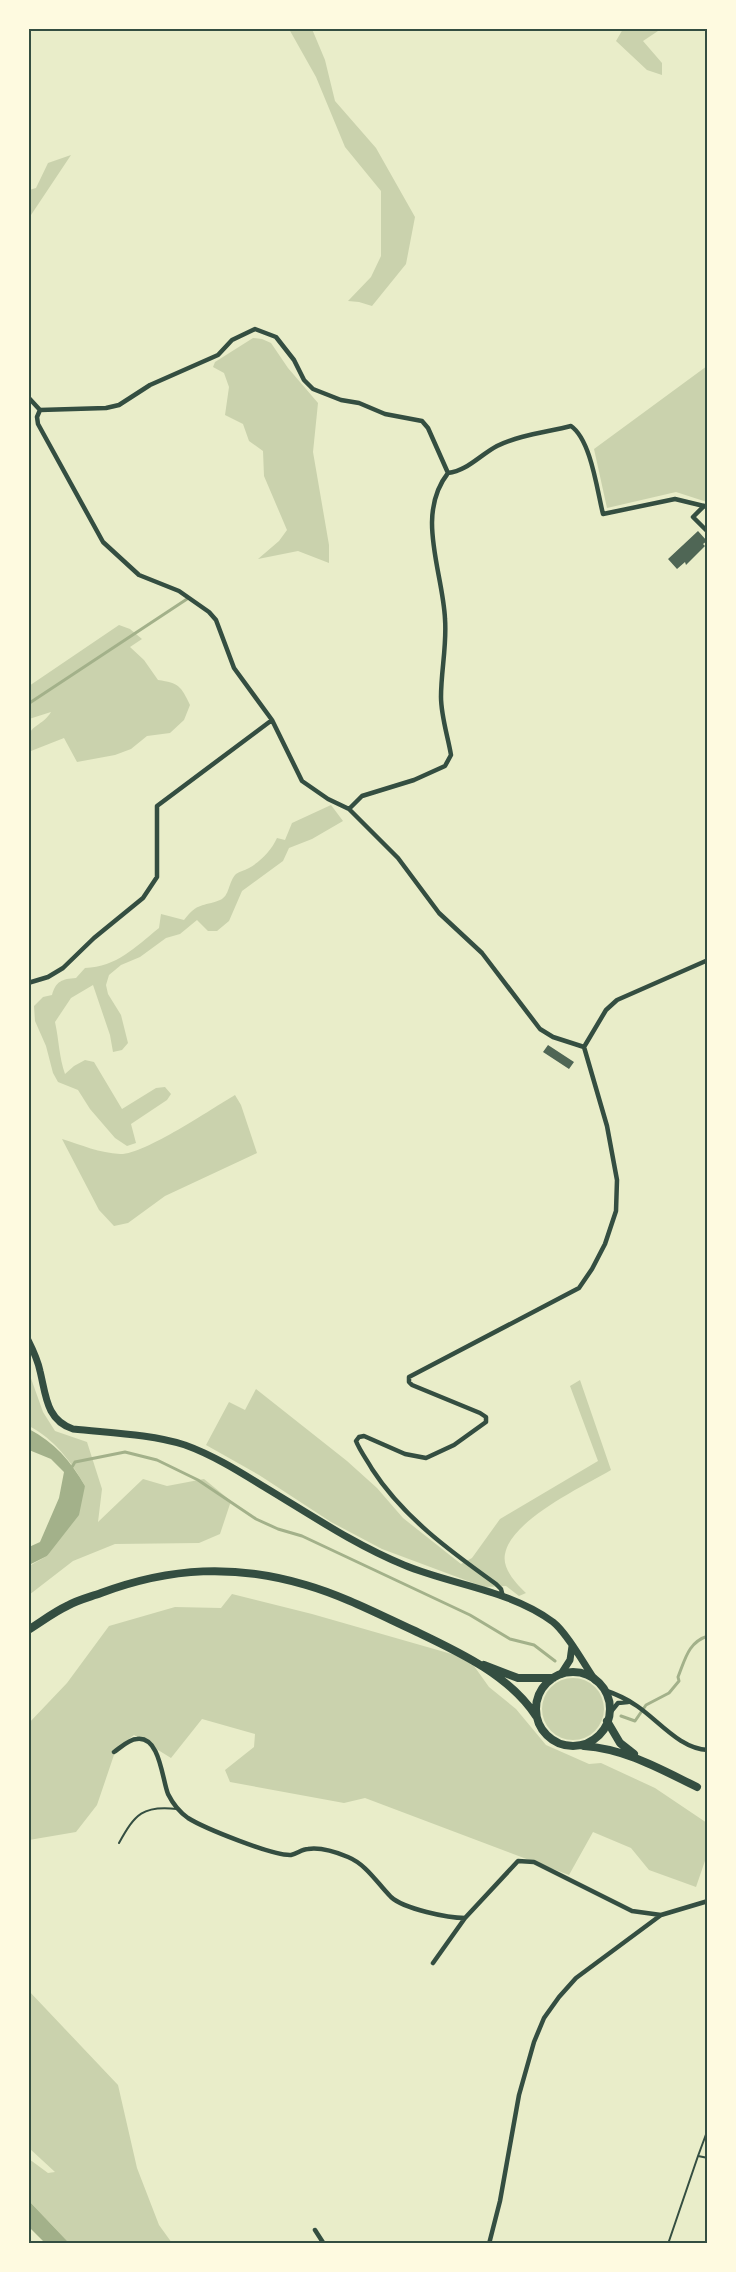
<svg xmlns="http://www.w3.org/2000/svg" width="736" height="2272" font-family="Cabin,sans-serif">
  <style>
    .green { fill: #cad2ad }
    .water { fill: #a3b18a }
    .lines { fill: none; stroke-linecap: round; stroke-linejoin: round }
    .stream { stroke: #a3b18a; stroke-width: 3 }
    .building { fill: #4f6655 }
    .service { stroke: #344e41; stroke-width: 2 }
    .minor { stroke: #344e41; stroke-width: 4.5 }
    .secondary { stroke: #344e41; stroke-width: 7 }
    .primary { stroke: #344e41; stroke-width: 8 }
    .neatline { fill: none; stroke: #344e41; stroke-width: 2 }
  </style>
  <rect width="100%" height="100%" fill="#e9edc9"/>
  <path class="green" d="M289,29H312L325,60L335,101L376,148L415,217L406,264L372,306L359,302L348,301L371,277L381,256V191L345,147L316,77Z
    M623,29H661L643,41L662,63V75L647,70L616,41Z
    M71,155L29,218V190L36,188L48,163Z
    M253,338L262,339L271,343L288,368L318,403L313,452L329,545V563L298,551L258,559L279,541L287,530L264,476L263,451L249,441L243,424L225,415L229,387L224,373L213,367L215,362Z
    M707,366V502L676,492L607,508L594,449Z
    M119,625L130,629L142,639L130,647L144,660L158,680C179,683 181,686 190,705L184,720L170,733L147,736L131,749L115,755L77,762L64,738L31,751C21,725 41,729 51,712L29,719V686Z
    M331,805L343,821L312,839L289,848L283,861L242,891L229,921L217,931H208L197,920L180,934L166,938L140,957L121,965L109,975L106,985L108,994L121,1015L128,1043L122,1050L113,1052L110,1035L93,985L71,998L55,1022C59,1040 59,1057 65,1074L74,1066L85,1060L94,1062L122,1109L156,1088L165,1087L171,1094L167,1100L131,1124L136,1143L127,1146L115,1138L90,1109L78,1090L58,1082L53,1073L46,1046L35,1021L34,1006L43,997L52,995C56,981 62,979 76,978L85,968C117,967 135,947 159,928L161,914L184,920C198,902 202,907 220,900C230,896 228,882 236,874C240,871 244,871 249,868C261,861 271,851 277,838L285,840L292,823Z
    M235,1095L241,1105L257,1153L165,1196L128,1223L114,1226L99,1210L62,1139C81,1145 100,1153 120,1154C144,1155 211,1109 235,1095Z
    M28,1370L43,1412L55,1431L87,1442L102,1489L98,1522L143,1479L167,1486L204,1479L231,1501L220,1534L199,1543L115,1544L73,1561L29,1595V1566L47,1556L85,1486C71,1461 54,1439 29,1426Z
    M580,1380L611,1470C582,1487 511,1520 505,1554C502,1569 516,1583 526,1593L519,1596L506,1586L484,1587L382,1549L331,1522L259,1475L206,1445L229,1402L245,1410L256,1389L347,1461L377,1488L403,1518L461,1564L472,1558L500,1519L598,1461L570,1386Z
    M232,1594L312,1614L469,1659L489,1687L516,1709L546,1745L589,1764L601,1763L655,1788L707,1823V1855L696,1887L649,1870L631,1848L593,1832L569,1875L365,1798L344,1803L230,1782L225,1770L254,1747L255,1734L202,1719L171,1758L134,1735L116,1749L97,1805L76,1832L29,1840L28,1724L67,1683L109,1626L175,1607L221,1608Z
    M542 1709a31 31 0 1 1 62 0a31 31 0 1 1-62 0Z
    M28,1990L118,2085L137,2168L159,2225L172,2243H69L29,2201V2159L48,2173L55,2172L29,2148Z"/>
  <path class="water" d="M29,1429C54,1442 71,1461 85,1486L79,1515L47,1556L29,1565V1547L40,1542L59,1498L64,1472L51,1459L29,1450Z
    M29,2201L69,2243H45L29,2227Z"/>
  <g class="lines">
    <path class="stream" d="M28,704L187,599
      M72,1467L75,1462L125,1452L157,1460L198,1480L256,1519L278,1529L302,1536L470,1615L510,1639L534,1645L555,1661
      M621,1716L635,1721L646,1705L669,1693L679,1681L678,1677C685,1660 688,1642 708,1636"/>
  </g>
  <path class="building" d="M698,531L707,541L703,544L705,546L686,565L685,562L677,569L668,559Z
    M548,1045L574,1062L569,1069L543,1052Z"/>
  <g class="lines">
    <path class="service" d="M119,1843C135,1814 143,1805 177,1809
      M708,2129L698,2156L708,2158
      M668,2244L698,2156"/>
    <path class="minor" d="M28,397L40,410L106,408L119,405L150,385L218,355L232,340L255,329L276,337L294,360L304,380L313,389L341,400L359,403L385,414L422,421L428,428L448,473C467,471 480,455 497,446C519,435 548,432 571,426C591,440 597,490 603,514L675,499L708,507
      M40,410L37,417L38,424L103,542L139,575L179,591L209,612L216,620L234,668L272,720L302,781L328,799L349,809L398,858L439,913L482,953L540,1029L553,1037L584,1047
      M704,506L693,517L708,532
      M349,809L362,796L414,780L445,766L451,755C448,737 441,716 441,697C441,671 447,645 445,619C443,572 415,515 448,473
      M28,983L48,977L63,968L94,938L143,898L157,877V806L272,720
      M503,1597L501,1589L496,1584C450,1551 403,1517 372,1469C367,1460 360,1451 356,1441L359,1437L364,1436L405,1454L426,1458L454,1445L486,1422V1417L480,1413L412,1385L409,1382V1377L579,1288L592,1269L605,1244L616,1211L617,1180L607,1126L584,1047L606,1010L617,1000L708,960
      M604,1690C616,1694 627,1699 637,1706C659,1721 680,1749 708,1750
      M609,1714L618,1703L628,1702
      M114,1752C120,1748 129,1739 137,1739C160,1736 162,1779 168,1794C173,1804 178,1811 188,1818C204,1828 273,1856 291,1855C297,1854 302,1849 308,1849C321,1847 336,1852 348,1857C367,1865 377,1883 391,1897C404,1909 448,1918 465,1918L518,1861L534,1862L632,1911L661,1915
      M433,1963L465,1918
      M315,2230L324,2244
      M489,2244L500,2201L519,2095L534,2042L544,2018L559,1997L576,1978L661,1915L708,1901"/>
    <path class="secondary" d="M28,1340C33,1350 38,1361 40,1371C46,1395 46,1420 73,1429C110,1433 150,1434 185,1445C213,1455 240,1472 266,1488C311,1515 355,1545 404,1565C452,1585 510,1590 553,1622C567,1633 584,1664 595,1680
      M561,1674L570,1660L572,1646"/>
    <path class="primary" d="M28,1630C41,1622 54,1612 67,1606C77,1600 90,1597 101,1593C171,1567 235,1564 306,1585C344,1596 380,1615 415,1631C459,1652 509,1675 536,1716
      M484,1665L518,1678H553
      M536 1709a37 37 0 1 1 74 0a37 37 0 1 1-74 0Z
      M607,1721L620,1743L634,1754
      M584,1746C626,1749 660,1769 697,1787"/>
  </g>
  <rect width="736" height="2272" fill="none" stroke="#fefae0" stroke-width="60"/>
  <rect x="30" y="30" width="676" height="2212" class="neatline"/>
</svg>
